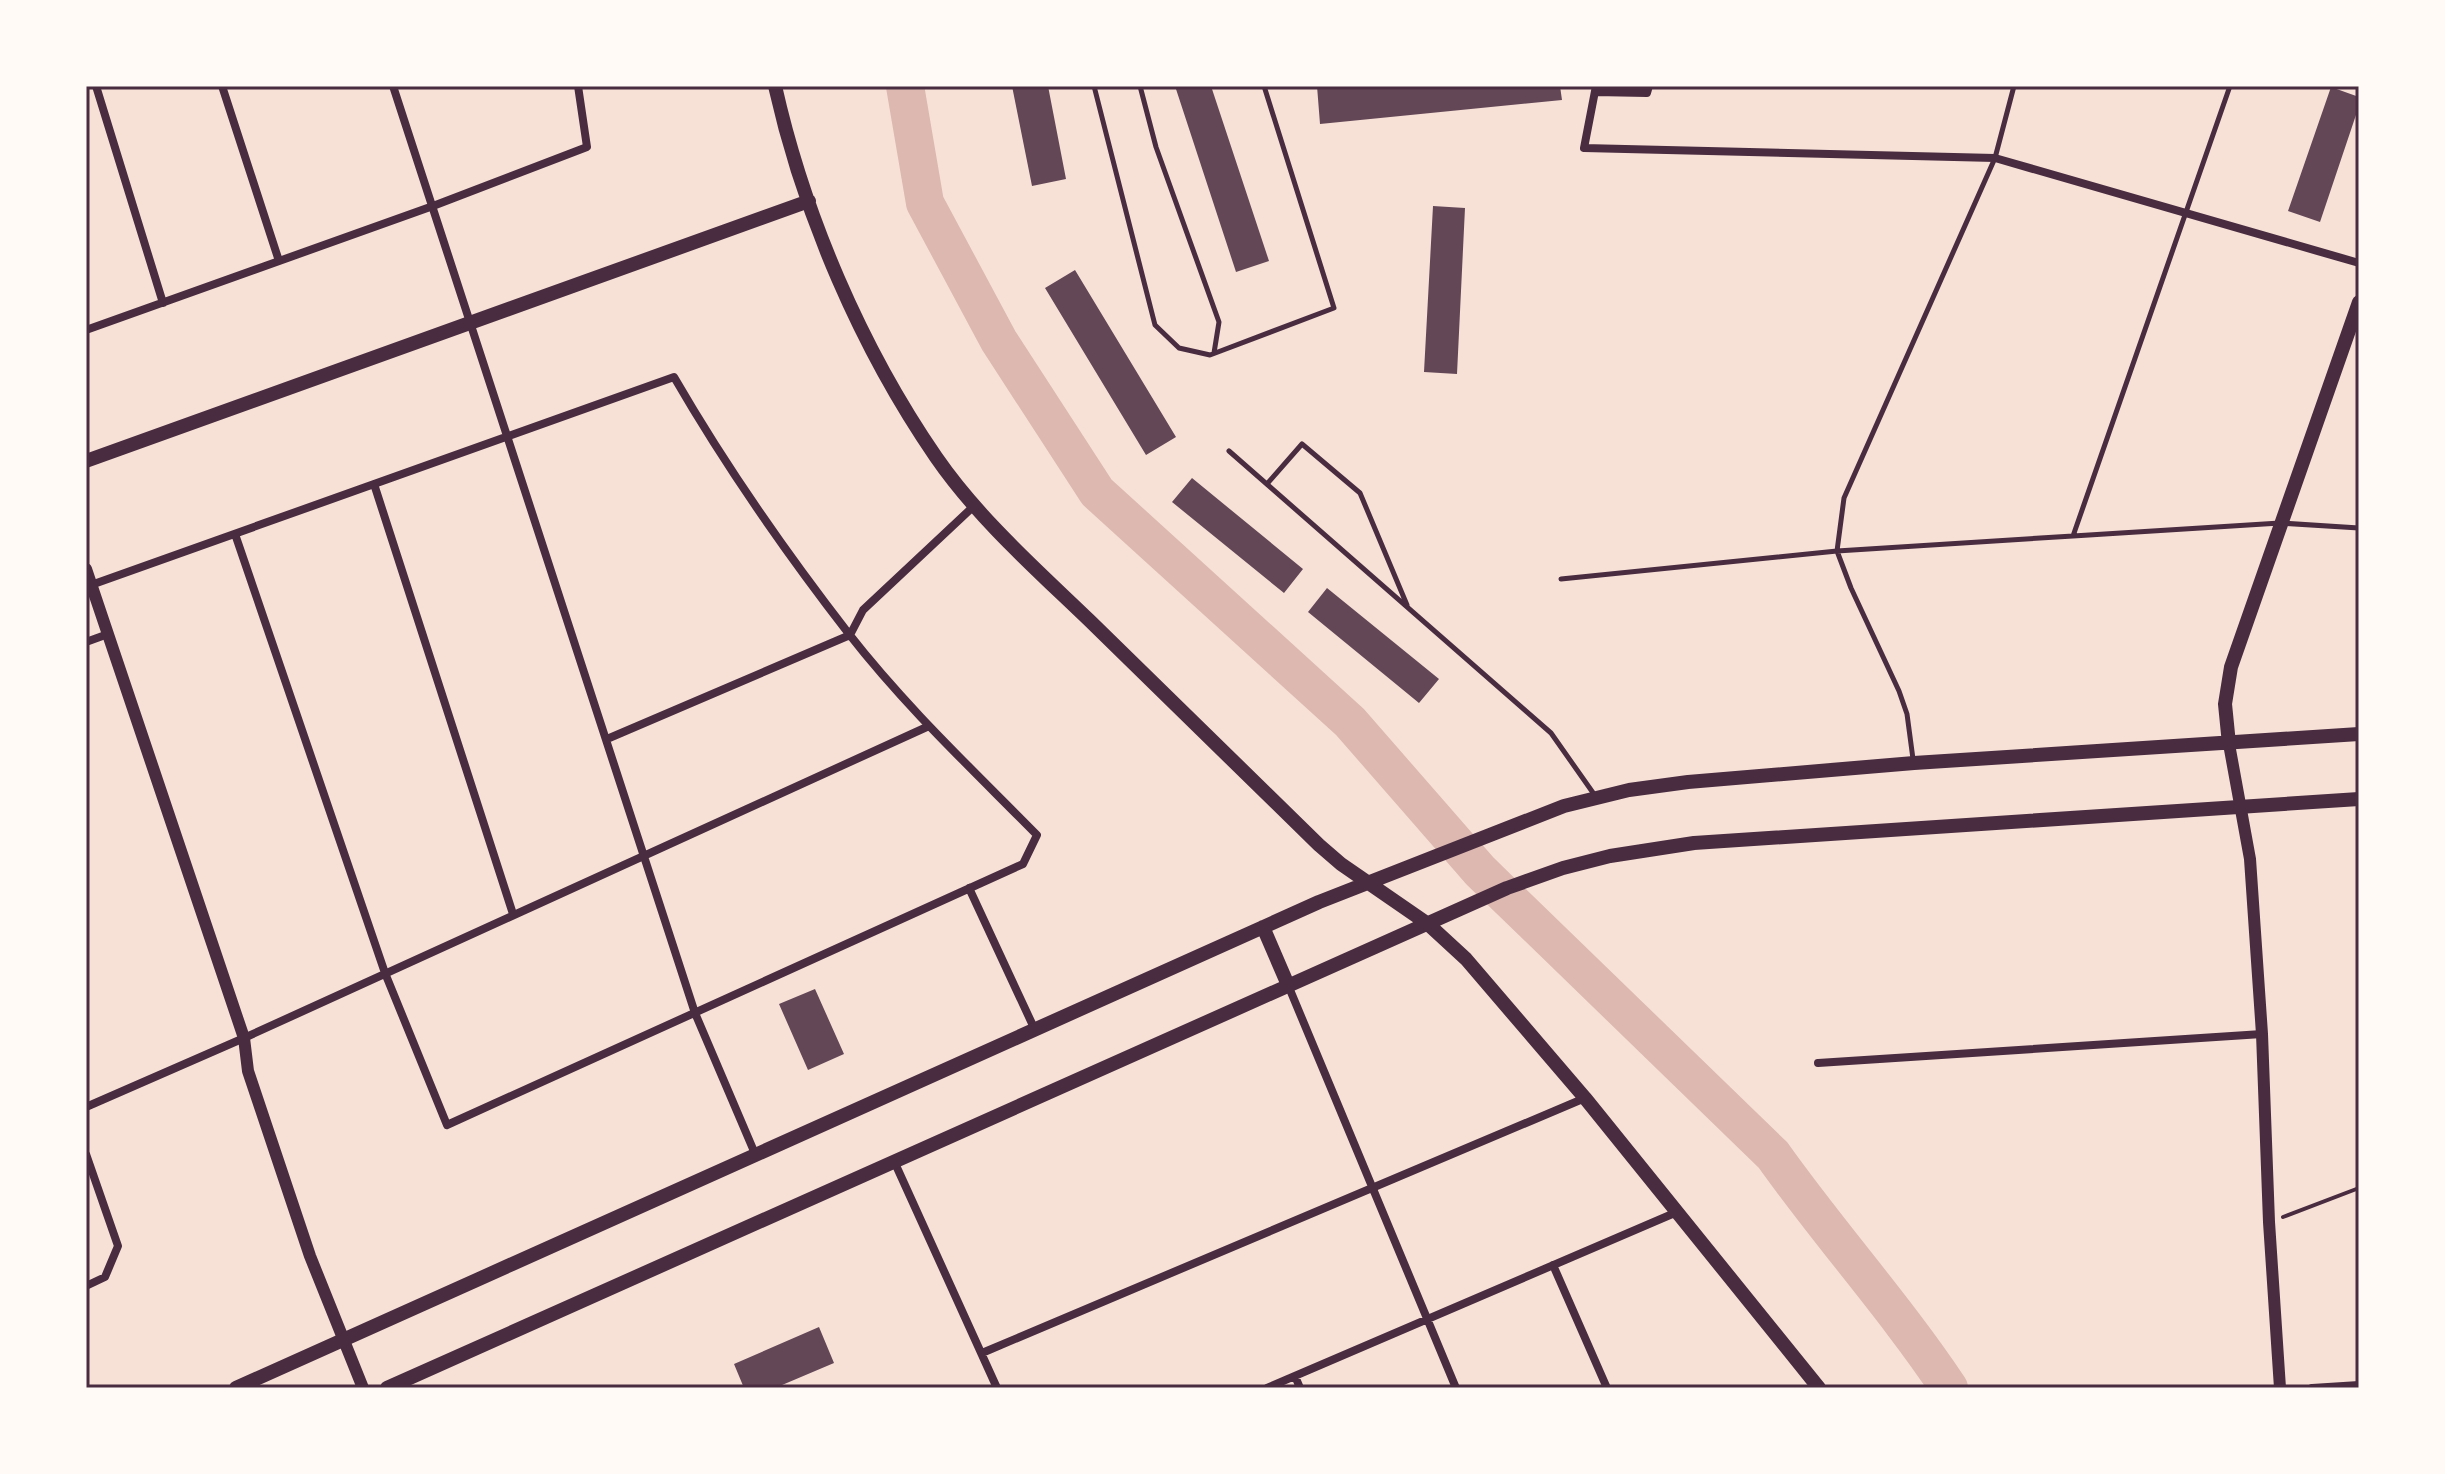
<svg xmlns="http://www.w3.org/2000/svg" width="2445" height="1474" font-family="'Sofia Sans Condensed',sans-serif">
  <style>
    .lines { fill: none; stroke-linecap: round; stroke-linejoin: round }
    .river { stroke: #dcb8b0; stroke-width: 38 }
    .building { fill: #644757 }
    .path { stroke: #4a2c40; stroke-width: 4 }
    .service { stroke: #4a2c40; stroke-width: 5 }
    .minor { stroke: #4a2c40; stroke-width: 8 }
    .tertiary { stroke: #4a2c40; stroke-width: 12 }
    .secondary { stroke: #4a2c40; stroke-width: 14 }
    .neatline { fill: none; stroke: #4a2c40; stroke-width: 3 }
  </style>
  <rect width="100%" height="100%" fill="#f7e1d7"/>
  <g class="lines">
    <path class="river" d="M905,86L925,203L999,341L1097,492L1350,722L1480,871L1773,1155C1829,1234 1895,1307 1949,1388"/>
  </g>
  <path class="building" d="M1012,86H1048L1066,179L1032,186Z
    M1175,86H1211L1269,261L1236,272Z
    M1317,86H1560L1562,100L1320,124Z
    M2331,87L2359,97V106L2320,222L2288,211Z
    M1433,206L1465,208L1457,374L1424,372Z
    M1075,270L1176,437L1146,455L1045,288Z
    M1192,478L1303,569L1284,593L1172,502Z
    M1327,588L1439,679L1419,703L1308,612Z
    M815,989L844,1054L808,1070L779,1004Z
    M819,1327L834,1363L775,1388H744L734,1364Z"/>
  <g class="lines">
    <path class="path" d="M2283,1217L2359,1188"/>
    <path class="service" d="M1094,86L1155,325L1179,348L1210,355L1334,308L1264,86
      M1140,86L1156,147L1219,322L1214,353
      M1229,451L1551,733L1596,797
      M1267,484L1302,444L1360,493L1407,605
      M2073,536L2230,86
      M1561,579L1837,551L2073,536L2280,523L2359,528
      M1913,759L1907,714L1899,691L1851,588L1837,551L1844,498L1995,158L2014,86"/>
    <path class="minor" d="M96,86L163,303
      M222,86L279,261
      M393,86L695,1013L756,1156
      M1596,86L1584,148L1995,158L2359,263
      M1595,92L1647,93L1649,86
      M86,330L433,206L587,147L578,86
      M374,484L513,914
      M91,585L674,377C725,465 787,554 849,634C905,706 973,770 1037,835L1023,864L447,1125L385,973L235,534
      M86,642L108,634
      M607,739L850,635L863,610L975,505
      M969,888L1035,1030
      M1288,985L1456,1388
      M1818,1063L2262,1034
      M86,1107L244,1038L929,726
      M86,1154L118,1246L105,1277L86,1286
      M894,1161L997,1388
      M1553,1265L1607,1388
      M982,1353L1585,1098
      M1295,1376L1300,1388
      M1267,1388L1677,1212
      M2312,1388L2359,1385"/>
    <path class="tertiary" d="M86,569L244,1038L248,1071L310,1256L363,1388
      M2229,744L2250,859L2262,1034L2269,1222L2280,1388"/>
    <path class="secondary" d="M775,86C804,215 861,348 936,457C978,518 1036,569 1089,620C1166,695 1242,770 1319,845L1341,864L1428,924L1466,959L1585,1098L1819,1388
      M86,461L809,201
      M2229,744L2225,704L2231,667L2359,302
      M1263,927L1288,985
      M236,1388L1319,902L1564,806L1629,790L1688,782L1914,763L2359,734
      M387,1388L1507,888L1563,868L1610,856L1694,843L2359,799"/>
  </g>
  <rect width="2445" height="1474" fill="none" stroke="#fffaf5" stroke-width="176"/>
  <rect x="88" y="88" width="2269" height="1298" class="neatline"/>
</svg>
